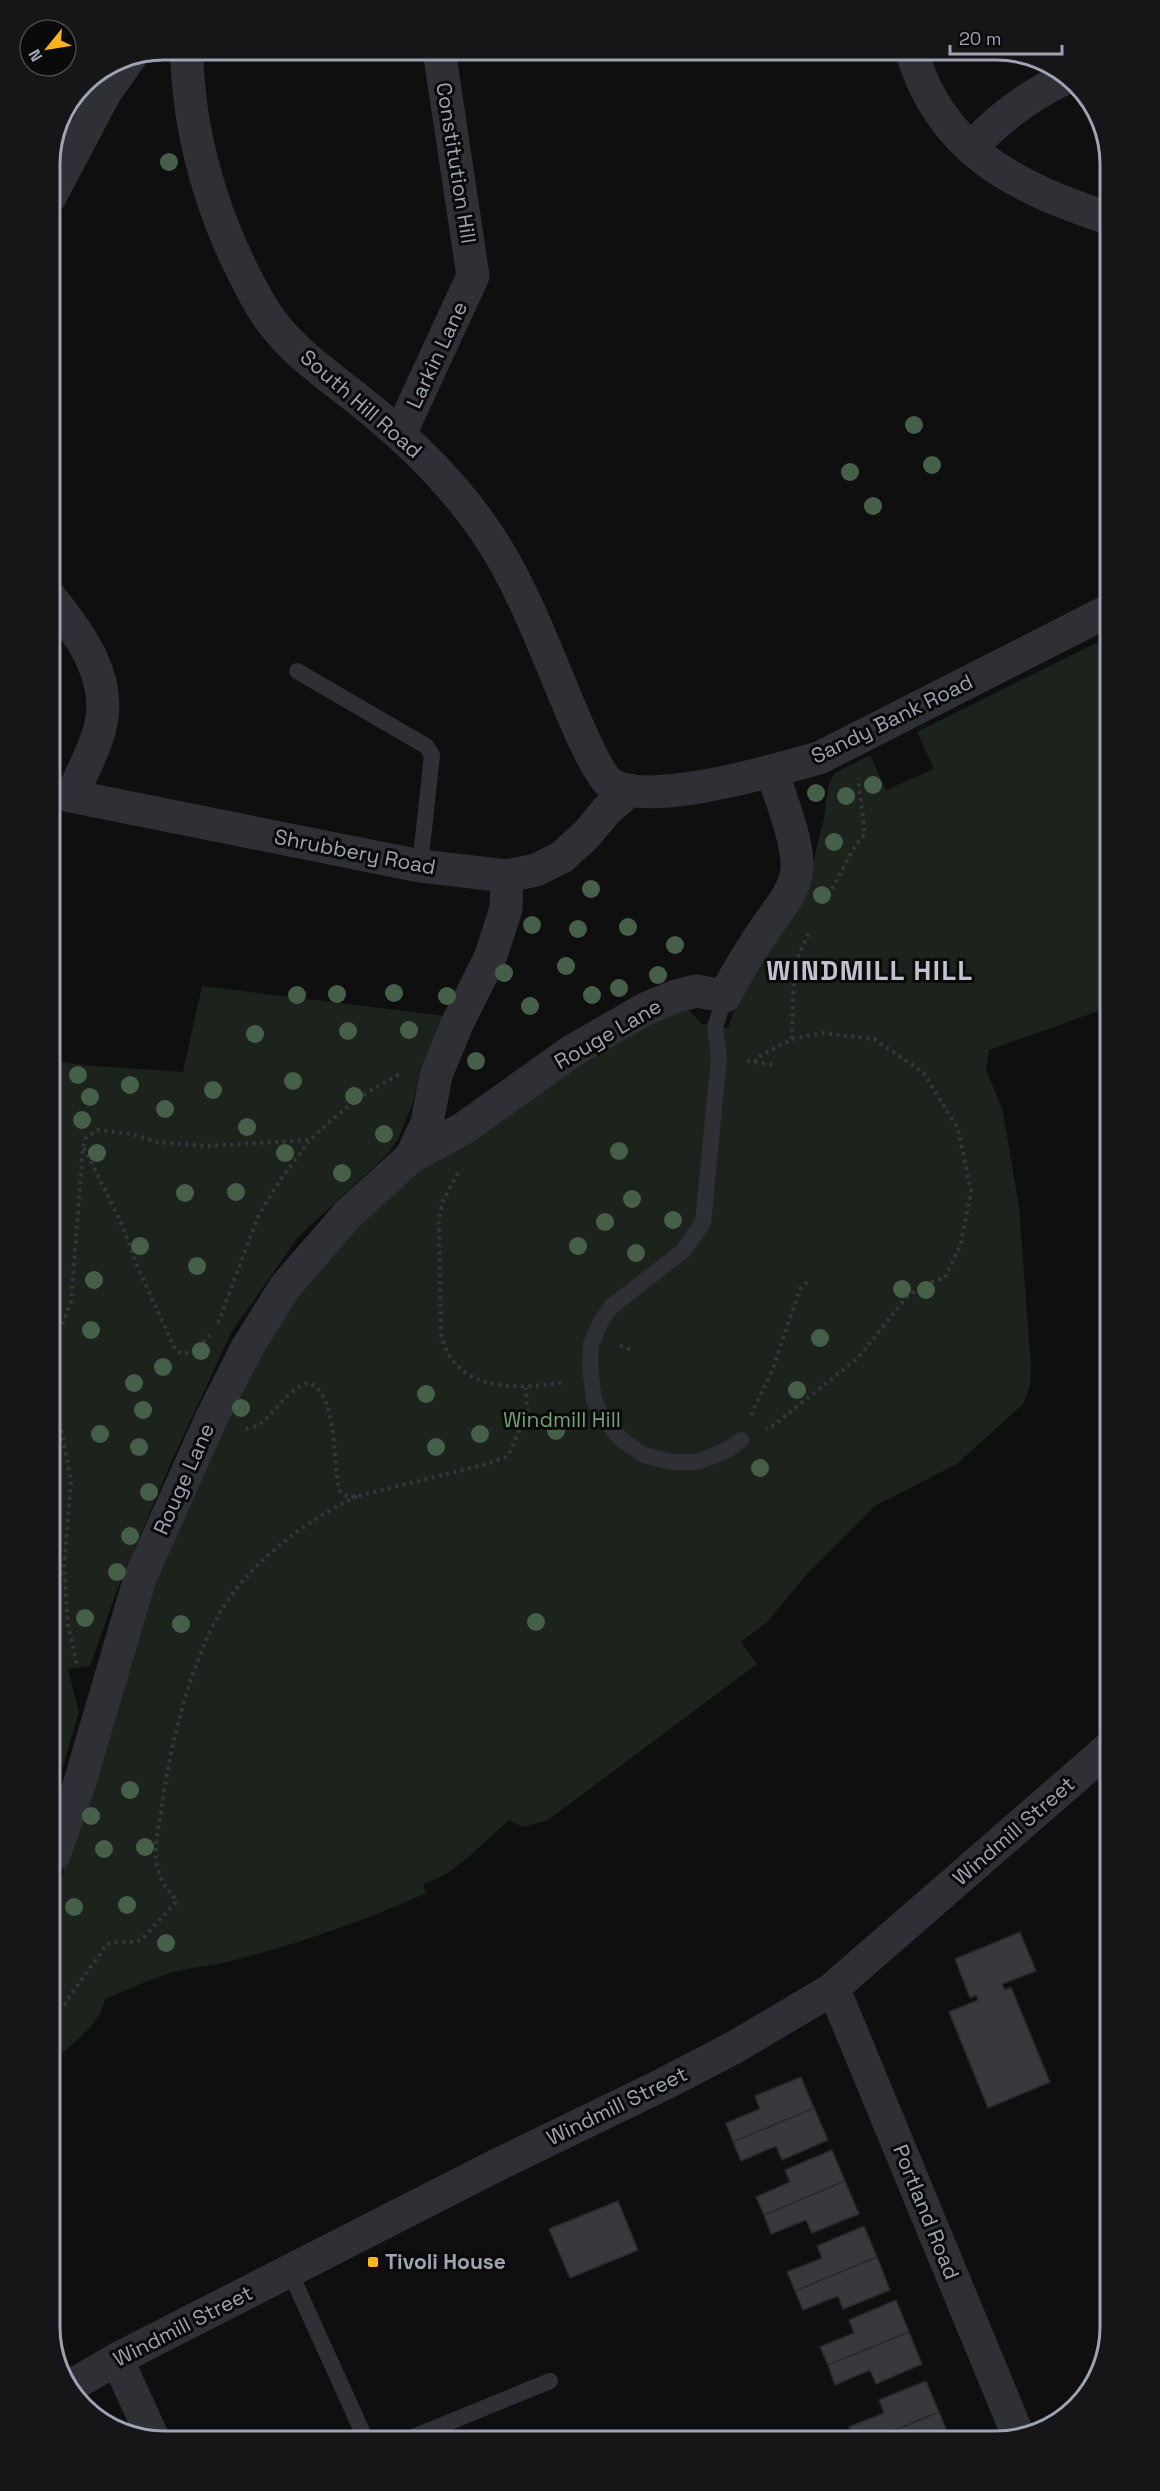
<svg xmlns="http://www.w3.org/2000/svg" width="1160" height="2491" font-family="'Space Grotesk',sans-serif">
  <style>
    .green { fill: #1b231c }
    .building { fill: #38383d; stroke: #29282c; stroke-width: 1.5 }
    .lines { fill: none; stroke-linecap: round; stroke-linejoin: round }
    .path { stroke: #35373c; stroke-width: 4; stroke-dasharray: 3 4.5; stroke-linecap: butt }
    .service { stroke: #2f3035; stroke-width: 16 }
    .minor { stroke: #2f3035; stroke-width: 33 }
    .tertiary { stroke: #2f3035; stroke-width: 33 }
    .tree { fill: #465f48 }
    .poi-dot { fill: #ffb418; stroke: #0a0a0b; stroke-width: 2 }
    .labels { text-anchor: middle; stroke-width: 6; stroke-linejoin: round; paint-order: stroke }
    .street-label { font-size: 21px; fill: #9ea4b3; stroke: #0a0a0b }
    .park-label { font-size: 21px; fill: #73a076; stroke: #0a0a0b }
    .poi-label { font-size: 21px; font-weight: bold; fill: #9ea4b3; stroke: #0a0a0b; text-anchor: start }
    .district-label { font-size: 27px; font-weight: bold; letter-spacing: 1.5px; fill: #c0c3ce; stroke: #0a0a0b }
    .rim { fill: none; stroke: #9ea4b3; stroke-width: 3 }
  </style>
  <rect width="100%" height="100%" fill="#0f0f10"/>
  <path class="green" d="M1106,638L1107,1008L989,1050L986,1070L1002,1108L1019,1206L1031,1366L1030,1386L1023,1404L957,1464L875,1506L807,1574L767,1622L741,1642L757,1664L548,1820L523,1827L509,1820C483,1842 456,1875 423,1884L426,1893C362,1922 295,1945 227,1962C212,1966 197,1966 182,1970C155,1976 130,1989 105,1999C100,2025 73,2042 55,2060L54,1899L96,1772L144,1606L204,1462L287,1305L385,1196L565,1063L686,1007L702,1024L728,1028L741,991L814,860L824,817L829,783L835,773L870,755L886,790L934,769L917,732Z
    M202,986L445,1016L420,1069L414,1099L399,1137L388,1154L299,1236L231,1333L170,1465L117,1590L90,1666L68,1669L79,1712L54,1798L52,1060L83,1065L183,1072Z"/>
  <path class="building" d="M1020,1932L1036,1971L1002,1984L1005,1990L1011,1987L1050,2082L988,2108L949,2012L978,2000L976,1995L970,1998L955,1959Z
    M801,2077L814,2108L733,2142L726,2123L760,2109L755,2096Z
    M814,2108L828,2140L782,2160L776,2146L741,2161L733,2142Z
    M832,2150L845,2181L764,2215L756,2197L790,2182L785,2170Z
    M845,2181L859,2214L812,2233L806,2220L771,2234L764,2215Z
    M618,2201L638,2250L570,2278L549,2229Z
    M864,2226L877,2257L795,2291L787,2272L822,2258L817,2246Z
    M877,2257L890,2290L843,2309L838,2296L803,2310L795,2291Z
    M896,2300L909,2332L828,2365L820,2347L854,2333L849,2320Z
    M909,2332L922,2364L876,2384L870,2370L835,2385L828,2365Z
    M926,2381L939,2412L881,2436L853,2437L849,2427L884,2413L879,2400Z
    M939,2412L949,2436H881Z"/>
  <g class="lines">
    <path class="path" d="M832,889L855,846L865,834L858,778
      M792,1039L793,996L797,958L809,933
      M747,1061L775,1065
      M755,1062L756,1058L792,1039L823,1033L874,1039L923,1072L958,1129L971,1191L961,1243L945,1278L924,1284L905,1299L859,1357L774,1425L766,1429
      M84,1148L120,1220L138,1268L175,1349L182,1354L195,1351L210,1335
      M458,1173L443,1201L439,1218L441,1334C454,1393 517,1390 565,1382
      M218,1323L259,1214L281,1179L309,1141
      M53,1335L60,1331L71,1302L83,1147L86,1138L97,1130L132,1134L157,1142L207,1146L310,1140C341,1111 361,1094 400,1074
      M620,1346L633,1350
      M53,1386L71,1481L64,1567L68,1625L77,1664
      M751,1415L772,1371L800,1289L810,1279
      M246,1429C250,1428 257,1426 260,1424C274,1414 292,1384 310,1383C339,1398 332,1461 339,1489L342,1494L348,1497L358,1496L487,1464L508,1456L527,1413L526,1388
      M55,2017L107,1944C119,1940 134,1944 142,1939L177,1901C169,1892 162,1883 158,1870C153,1852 158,1830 161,1812C170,1744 193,1644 236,1589C268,1550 312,1517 358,1496"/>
    <path class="service" d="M297,671L426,746L432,755L420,866
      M725,996L715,1027L719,1057L703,1223L683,1251L612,1306L600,1323L591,1344L590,1367L594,1400L603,1418L622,1440L644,1455L671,1462H698L729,1449L741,1440
      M290,2272L366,2440
      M406,2440L550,2381"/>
    <path class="minor" d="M186,50C188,75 189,101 194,125C205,187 229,250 260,304C285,348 327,374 365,405C417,447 466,496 500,554C520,588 536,626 551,662C561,685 594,773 611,784C650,808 775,770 819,758L1106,612
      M911,50C940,150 1013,186 1105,217
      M972,147C1000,117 1031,94 1068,77
      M50,197L105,93L131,56
      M400,434L473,276L439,50
      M51,598C80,634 113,679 100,728C94,752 81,773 72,796
      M51,792L420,866L507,876L536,870L562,857L586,835L607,810L630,790
      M411,1157L427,1123L436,1075L458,1022L490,958L506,909L507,876
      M54,1855L79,1785L140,1578L211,1419L247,1348L285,1287L348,1214L411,1157L464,1128L572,1051L645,1009L676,996L696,991L725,996C736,973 749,953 763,932C775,913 795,893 797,869C799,844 780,796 772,771
      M831,1990L840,2004L1018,2435
      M117,2359L154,2440"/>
    <path class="tertiary" d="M71,2386L117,2359L495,2166L664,2084L735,2047L831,1990L1109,1748"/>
  </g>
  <g class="tree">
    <circle cx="169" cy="162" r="9"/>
    <circle cx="914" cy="425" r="9"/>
    <circle cx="932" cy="465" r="9"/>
    <circle cx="850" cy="472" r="9"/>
    <circle cx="873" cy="506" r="9"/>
    <circle cx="873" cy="785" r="9"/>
    <circle cx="816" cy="793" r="9"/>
    <circle cx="846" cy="796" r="9"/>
    <circle cx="834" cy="842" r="9"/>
    <circle cx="591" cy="889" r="9"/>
    <circle cx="822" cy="895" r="9"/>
    <circle cx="532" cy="925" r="9"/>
    <circle cx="628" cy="927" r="9"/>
    <circle cx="578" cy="929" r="9"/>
    <circle cx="675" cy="945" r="9"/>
    <circle cx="566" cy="966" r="9"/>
    <circle cx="504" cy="973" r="9"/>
    <circle cx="658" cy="975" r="9"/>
    <circle cx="619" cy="988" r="9"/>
    <circle cx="394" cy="993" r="9"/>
    <circle cx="337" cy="994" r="9"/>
    <circle cx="297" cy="995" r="9"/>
    <circle cx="592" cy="995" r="9"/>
    <circle cx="447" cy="996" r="9"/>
    <circle cx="530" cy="1006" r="9"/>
    <circle cx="409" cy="1030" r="9"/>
    <circle cx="348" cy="1031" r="9"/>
    <circle cx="255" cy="1034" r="9"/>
    <circle cx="476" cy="1061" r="9"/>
    <circle cx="78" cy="1075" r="9"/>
    <circle cx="293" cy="1081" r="9"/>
    <circle cx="130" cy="1085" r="9"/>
    <circle cx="213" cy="1090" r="9"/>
    <circle cx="354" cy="1096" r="9"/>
    <circle cx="90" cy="1097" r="9"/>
    <circle cx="165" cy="1109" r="9"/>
    <circle cx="82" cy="1120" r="9"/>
    <circle cx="247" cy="1127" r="9"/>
    <circle cx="384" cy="1134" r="9"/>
    <circle cx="619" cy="1151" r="9"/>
    <circle cx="97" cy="1153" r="9"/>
    <circle cx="285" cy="1153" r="9"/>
    <circle cx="342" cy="1173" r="9"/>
    <circle cx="236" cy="1192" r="9"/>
    <circle cx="185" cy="1193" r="9"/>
    <circle cx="632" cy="1199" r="9"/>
    <circle cx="673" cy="1220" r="9"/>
    <circle cx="605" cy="1222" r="9"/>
    <circle cx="140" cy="1246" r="9"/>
    <circle cx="578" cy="1246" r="9"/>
    <circle cx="636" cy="1253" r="9"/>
    <circle cx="197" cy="1266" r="9"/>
    <circle cx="94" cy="1280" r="9"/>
    <circle cx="902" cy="1289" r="9"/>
    <circle cx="926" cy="1290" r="9"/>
    <circle cx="91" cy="1330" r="9"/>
    <circle cx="820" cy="1338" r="9"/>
    <circle cx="201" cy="1351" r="9"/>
    <circle cx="163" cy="1367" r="9"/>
    <circle cx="134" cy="1383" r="9"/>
    <circle cx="797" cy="1390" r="9"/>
    <circle cx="426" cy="1394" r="9"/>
    <circle cx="241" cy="1408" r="9"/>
    <circle cx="143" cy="1410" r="9"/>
    <circle cx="556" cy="1431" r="9"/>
    <circle cx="100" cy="1434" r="9"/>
    <circle cx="480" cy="1434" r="9"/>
    <circle cx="139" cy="1447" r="9"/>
    <circle cx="436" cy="1447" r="9"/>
    <circle cx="760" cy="1468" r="9"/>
    <circle cx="149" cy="1492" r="9"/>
    <circle cx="130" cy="1536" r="9"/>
    <circle cx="117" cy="1572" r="9"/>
    <circle cx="85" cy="1618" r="9"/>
    <circle cx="536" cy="1622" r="9"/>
    <circle cx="181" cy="1624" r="9"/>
    <circle cx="130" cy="1790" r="9"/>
    <circle cx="91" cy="1816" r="9"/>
    <circle cx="145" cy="1847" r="9"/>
    <circle cx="104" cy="1849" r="9"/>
    <circle cx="127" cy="1905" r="9"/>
    <circle cx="74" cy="1907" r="9"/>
    <circle cx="166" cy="1943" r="9"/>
  </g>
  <rect class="poi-dot" x="367" y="2256" width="12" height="12" rx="3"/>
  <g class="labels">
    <g class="street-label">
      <text transform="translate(456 163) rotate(81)" y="7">Constitution Hill</text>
      <text transform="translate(437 355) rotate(-65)" y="7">Larkin Lane</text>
      <text transform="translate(361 404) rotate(41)" y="7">South Hill Road</text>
      <text transform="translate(892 719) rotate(-26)" y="7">Sandy Bank Road</text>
      <text transform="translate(355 852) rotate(11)" y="7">Shrubbery Road</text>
      <text transform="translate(608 1034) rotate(-30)" y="7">Rouge Lane</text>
      <text transform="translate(184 1479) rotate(-66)" y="7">Rouge Lane</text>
      <text transform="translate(1014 1831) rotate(-41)" y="7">Windmill Street</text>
      <text transform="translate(617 2106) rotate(-26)" y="7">Windmill Street</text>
      <text transform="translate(926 2212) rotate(68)" y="7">Portland Road</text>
      <text transform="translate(183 2326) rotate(-27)" y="7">Windmill Street</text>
    </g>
    <g class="park-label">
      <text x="562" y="1427">Windmill Hill</text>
    </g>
    <g class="poi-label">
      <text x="385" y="2269">Tivoli House</text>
    </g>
    <g class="district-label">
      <text x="870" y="980">WINDMILL HILL</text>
    </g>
  </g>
  <path d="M0 0H1160V2491H0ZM164 60H996A104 104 0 0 1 1100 164V2327A104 104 0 0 1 996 2431H164A104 104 0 0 1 60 2327V164A104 104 0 0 1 164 60Z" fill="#161618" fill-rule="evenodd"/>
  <path class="rim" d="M164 60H996A104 104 0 0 1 1100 164V2327A104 104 0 0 1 996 2431H164A104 104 0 0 1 60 2327V164A104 104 0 0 1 164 60Z"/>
  <g transform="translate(48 48) rotate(240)"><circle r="28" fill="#0a0a0b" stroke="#45484e" stroke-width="1.5"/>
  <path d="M0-4.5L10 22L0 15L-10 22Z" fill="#ffb418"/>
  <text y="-9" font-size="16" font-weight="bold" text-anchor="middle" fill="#9ea4b3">N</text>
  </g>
  <path d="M950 45v9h112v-9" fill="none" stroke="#9ea4b3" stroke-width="3"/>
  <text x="959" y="45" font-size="18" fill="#9ea4b3" stroke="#0a0a0b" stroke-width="4.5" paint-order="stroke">20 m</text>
</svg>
